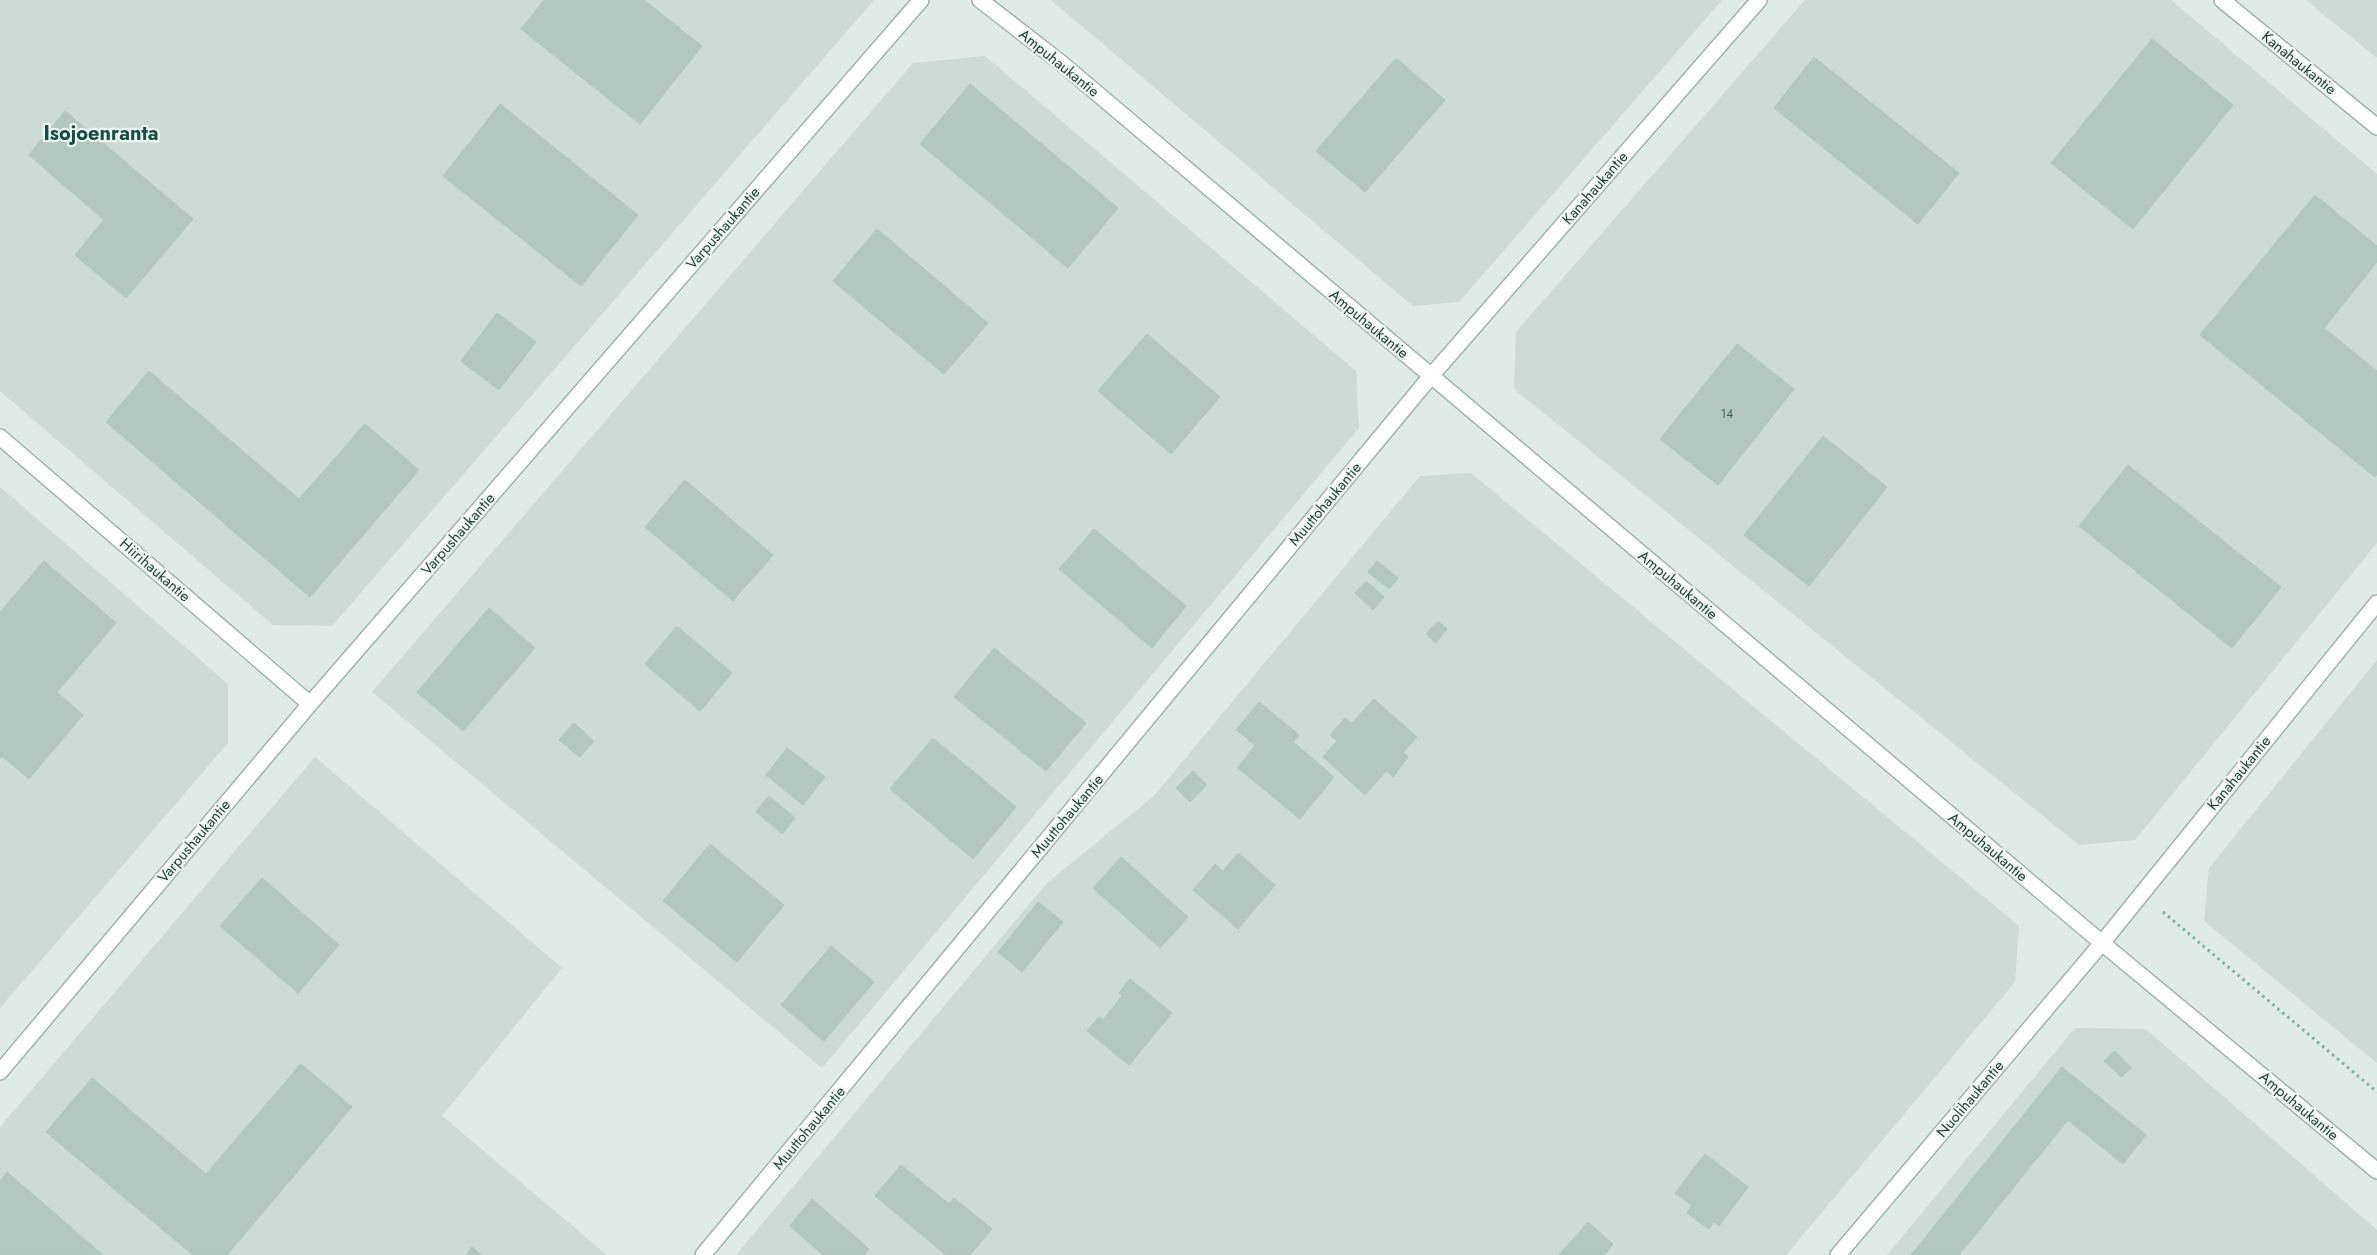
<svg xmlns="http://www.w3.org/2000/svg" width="2377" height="1255" font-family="Jost,sans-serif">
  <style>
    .built { fill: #ccdbd5 }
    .building { fill: #b3c6bf; stroke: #b0c5bd }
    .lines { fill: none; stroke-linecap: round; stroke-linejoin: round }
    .street-casing { stroke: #a1b3ad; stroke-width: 18 }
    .path { stroke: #7bb1a3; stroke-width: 3; stroke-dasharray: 2.5 4; stroke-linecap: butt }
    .street { stroke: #fff; stroke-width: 15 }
    .labels { text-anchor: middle; stroke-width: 4.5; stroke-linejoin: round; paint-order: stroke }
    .number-label { font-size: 12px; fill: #435e58 }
    .street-label { font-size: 15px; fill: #1e3c35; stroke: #eef7f3 }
    .district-label { font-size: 20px; font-weight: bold; fill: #184f44; stroke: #eef7f3 }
  </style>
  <rect width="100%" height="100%" fill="#deebe6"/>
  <path class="built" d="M0,0H874L332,626L273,625L0,391Z
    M1051,0H1722L1459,302L1413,306Z
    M1805,0H2171L2377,174V543L2135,840L2079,845L1514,389L1516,332Z
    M2306,0H2377V58Z
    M985,56L1356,371L1359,428L822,1068L372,692L913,63Z
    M1471,473L2019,926L2015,982L1786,1255H736L1047,883L1154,796L1420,476Z
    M0,487L228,684V743L0,1008Z
    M2377,660V1063L2204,921L2209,868Z
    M315,757L562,968L442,1116L607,1255H0V1127Z
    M2075,1028L2146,1029L2377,1230V1255H1887Z"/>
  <path class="building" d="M544,0H644L702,46L640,124L521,29Z
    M2152,39L2233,105L2133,229L2051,163Z
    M1814,57L1959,173L1918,224L1774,108Z
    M1396,58L1445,100L1365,192L1316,151Z
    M970,84L1118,208L1068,268L920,144Z
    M500,104L638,215L581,286L443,176Z
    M65,111L193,219L126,298L75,255L104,220L29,155Z
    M2315,195L2377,246V262L2324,328L2377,371V474L2375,477L2200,335Z
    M877,229L988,323L944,374L833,281Z
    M497,313L536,342L499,390L461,361Z
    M1147,334L1220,397L1171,454L1098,391Z
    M1737,344L1794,389L1718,485L1660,439Z
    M149,371L299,499L365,424L419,470L310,597L106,422Z
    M1823,436L1887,487L1809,586L1744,535Z
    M2128,465L2281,587L2232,648L2079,526Z
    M685,480L773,555L733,601L645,527Z
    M1094,529L1186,606L1152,648L1059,569Z
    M44,561L116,623L57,692L83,715L29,779L2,756L0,758V612Z
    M1377,561L1398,578L1389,589L1368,572Z
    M1366,581L1384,597L1373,610L1355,593Z
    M489,608L535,648L463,731L417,692Z
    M1438,621L1447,629L1436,643L1426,634Z
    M677,626L732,673L700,711L645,664Z
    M994,648L1086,723L1046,771L954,697Z
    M1374,699L1417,737L1403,752L1408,757L1393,777L1386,771L1365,795L1323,757L1337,741L1330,735L1345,718L1352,723Z
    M1259,702L1299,735L1293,742L1334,777L1300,819L1238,768L1255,745L1236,730Z
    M574,723L594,741L580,757L559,740Z
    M933,738L1016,807L973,859L890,789Z
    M787,748L825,777L803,805L766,775Z
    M1193,771L1207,785L1190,802L1176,788Z
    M769,796L795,818L782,834L756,812Z
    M710,844L784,905L737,962L663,901Z
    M1238,853L1275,885L1238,929L1193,890L1215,864L1223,871Z
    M1121,857L1188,917L1160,948L1093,888Z
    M262,878L339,945L298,993L220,926Z
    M1038,902L1063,922L1022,972L998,952Z
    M831,946L874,982L824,1041L781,1005Z
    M1130,979L1172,1013L1129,1065L1087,1031L1099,1017L1103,1020L1122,996L1119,993Z
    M2115,1051L2131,1068L2121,1077L2104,1061Z
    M301,1064L352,1107L227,1255H193L46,1132L92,1078L206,1174Z
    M2062,1067L2146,1135L2123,1164L2068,1120L1959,1255H1911Z
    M1705,1154L1748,1187L1719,1226L1714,1222L1709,1229L1687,1213L1692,1205L1675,1193Z
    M901,1165L949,1204L954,1198L992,1229L970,1255H946L875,1196Z
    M7,1172L103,1255H0V1181Z
    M812,1199L869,1249L864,1255H823L790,1226Z
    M1588,1222L1613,1244L1604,1255H1559Z
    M472,1247L481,1255H466Z"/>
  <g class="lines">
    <defs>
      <path id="street" d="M980,0L1060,62L2102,943L2377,1171
        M2222,0L2377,127
        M0,437L310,704
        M0,1072L310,704L921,0
        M703,1255L1431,376L1759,0
        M1838,1255L2102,943L2377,603"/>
    </defs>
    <use href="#street" class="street-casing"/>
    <path class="path" d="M2163,912L2377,1092"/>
    <use href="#street" class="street"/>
  </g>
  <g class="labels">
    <g class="number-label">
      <text x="1727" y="418">14</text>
    </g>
    <g class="street-label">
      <text transform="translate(1059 63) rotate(39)" y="5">Ampuhaukantie</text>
      <text transform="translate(2299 63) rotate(39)" y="5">Kanahaukantie</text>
      <text transform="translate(1595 188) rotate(-49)" y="5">Kanahaukantie</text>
      <text transform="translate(723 228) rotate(-49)" y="5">Varpushaukantie</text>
      <text transform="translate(1369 324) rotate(40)" y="5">Ampuhaukantie</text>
      <text transform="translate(1325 504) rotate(-50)" y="5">Muuttohaukantie</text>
      <text transform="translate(458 534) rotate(-49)" y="5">Varpushaukantie</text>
      <text transform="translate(155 570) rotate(41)" y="5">Hiirihaukantie</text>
      <text transform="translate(1678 585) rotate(40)" y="5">Ampuhaukantie</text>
      <text transform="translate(2239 773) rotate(-51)" y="5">Kanahaukantie</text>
      <text transform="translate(1067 816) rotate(-50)" y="5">Muuttohaukantie</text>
      <text transform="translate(194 841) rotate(-50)" y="5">Varpushaukantie</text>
      <text transform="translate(1988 847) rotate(40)" y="5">Ampuhaukantie</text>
      <text transform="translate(1970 1099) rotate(-50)" y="5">Nuolihaukantie</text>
      <text transform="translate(2299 1106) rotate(40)" y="5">Ampuhaukantie</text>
      <text transform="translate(809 1128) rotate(-50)" y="5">Muuttohaukantie</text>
    </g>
    <g class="district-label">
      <text x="101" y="140">Isojoenranta</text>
    </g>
  </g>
</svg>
